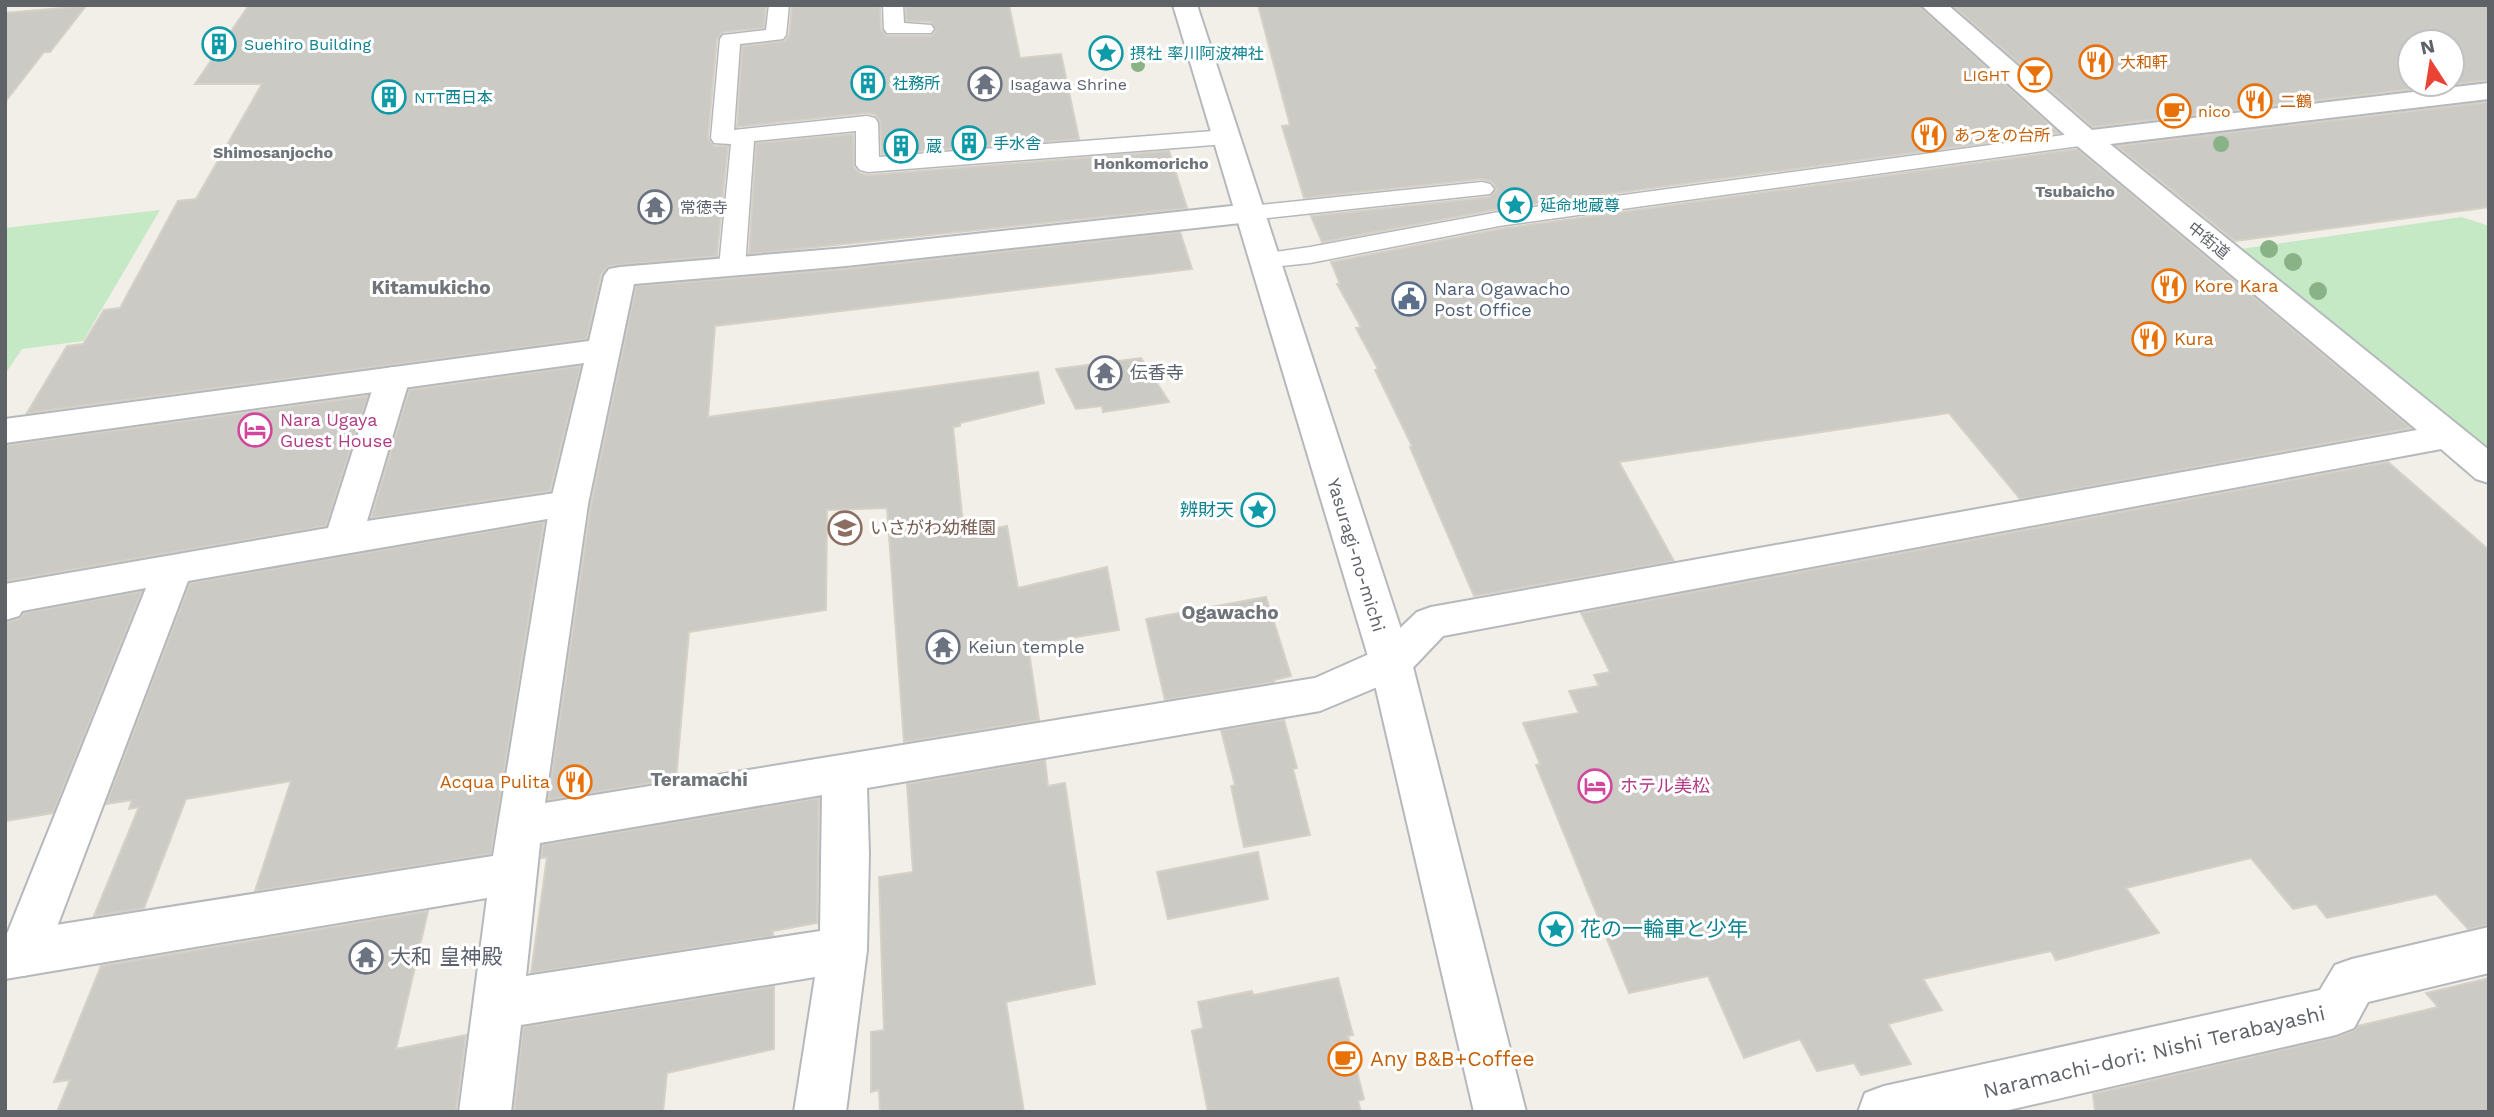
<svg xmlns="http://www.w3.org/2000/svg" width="2494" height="1117" font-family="'Work Sans','Noto Sans JP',sans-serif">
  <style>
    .green { fill: #c5e8c5 }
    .building { fill: #cccac5; stroke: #d6d1c6; stroke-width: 2; fill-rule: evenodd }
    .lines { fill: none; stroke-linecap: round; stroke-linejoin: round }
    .service-casing { stroke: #b5b8bc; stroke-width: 3 }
    .pedestrian-casing { stroke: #b5b8bc; stroke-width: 4 }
    .minor-casing { stroke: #b5b8bc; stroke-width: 4 }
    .tertiary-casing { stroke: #b5b8bc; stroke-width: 4 }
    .service { fill: #fff; fill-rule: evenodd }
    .pedestrian { fill: #fff; fill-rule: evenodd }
    .minor { fill: #fff; fill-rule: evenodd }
    .tertiary { fill: #fff; fill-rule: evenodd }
    .tree { fill: #89b387 }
    .labels { text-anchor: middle; stroke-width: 6; stroke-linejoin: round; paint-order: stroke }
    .far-culture-label { font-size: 16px; fill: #0d838f; stroke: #fff; text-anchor: start }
    .far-food-label { font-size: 16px; fill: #c56008; stroke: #fff; text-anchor: start }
    .far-worship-label { font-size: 16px; fill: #5b616d; stroke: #fff; text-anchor: start }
    .far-neighbourhood-label { font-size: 16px; font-weight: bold; fill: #70757a; stroke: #fff }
    .far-street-label { font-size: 16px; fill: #5f6368; stroke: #fff }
    .food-label { font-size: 18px; fill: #c56008; stroke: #fff; text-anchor: start }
    .service-label { font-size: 18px; fill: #4e5e75; stroke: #fff; text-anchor: start }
    .worship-label { font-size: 18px; fill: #5b616d; stroke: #fff; text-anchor: start }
    .hotel-label { font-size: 18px; fill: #b23c85; stroke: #fff; text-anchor: start }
    .culture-label { font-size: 18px; fill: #0d838f; stroke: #fff; text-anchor: end }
    .education-label { font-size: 18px; fill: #785e54; stroke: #fff; text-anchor: start }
    .street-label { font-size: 18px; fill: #5f6368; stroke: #fff }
    .neighbourhood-label { font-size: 19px; font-weight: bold; fill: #70757a; stroke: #fff }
    .near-culture-label { font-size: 21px; fill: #0d838f; stroke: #fff; text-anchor: start }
    .near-worship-label { font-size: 21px; fill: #5b616d; stroke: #fff; text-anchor: start }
    .near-street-label { font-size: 21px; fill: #5f6368; stroke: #fff }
    .near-food-label { font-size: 21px; fill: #c56008; stroke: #fff; text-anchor: start }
  </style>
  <rect width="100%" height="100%" fill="#f1efe8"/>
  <path class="green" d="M160,210L83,341L22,349L5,374V228Z
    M2462,217L2489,226V451L2241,249Z"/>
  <path class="building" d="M249,5H766L764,28L723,32L717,39L708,138L714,146H728L717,256L609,266L601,275L587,339L27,413L67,346L83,344L104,310L120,308L178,201L196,199L262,84H195Z
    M792,5H880L881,29L887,36H931L936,31L931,22L906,21V5H1009L1020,58L1061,54L1079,139L882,154L880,122L876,115L868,113L737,127L742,46L785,41L789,35Z
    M1258,5H1918L2059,133L1499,209L1322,242L1311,216L1490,197L1497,189L1492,182L1482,179L1304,198L1282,126L1290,125Z
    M1952,5H2489V80L2093,127ZM2410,42H2452V84H2410Z
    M86,6L50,52H44L5,102V13Z
    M2489,102V207L2235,241L2117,146Z
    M853,134L854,167L859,173L868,175L1169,151L1187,208L749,254L756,143Z
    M2077,149L2411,428L2020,499L1949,413L1619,462L1674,561L1474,596L1410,447L1412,446L1375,370L1378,369L1356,328L1361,327L1337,284H1340L1331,262L1499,229Z
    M1180,232L1192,269L715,326L708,417L1038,372L1044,403L960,423V426L953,427L964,534L1007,526L1018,588L1107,567L1119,630L1028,645L1039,720L904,742L887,508L827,510L826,610L689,632L676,779L548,800L591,504L636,286L846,269Z
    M1141,358L1169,402L1103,412L1102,406L1076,409L1056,369Z
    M581,366L550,491L371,518L409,390Z
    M368,396L326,526L5,581V450L8,445Z
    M2388,462L2489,550V925L2468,929L2436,894L2327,918L2316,904L2293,909L2251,858L2126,888L2159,933L2056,960L2051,951L1923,979L1942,1010L1888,1024L1911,1064L1861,1075L1854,1063L1817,1071L1800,1039L1744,1058L1708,976L1629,993L1536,765L1540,764L1523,723L1579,713L1569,691L1599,686L1594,675L1610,672L1581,613Z
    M544,522L491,854L255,891L291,781L186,799L144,908L94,916L139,807L129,809L132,800L106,804L190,583Z
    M142,591L53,813L5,821V622L20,619L24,613Z
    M1266,597L1291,676L1274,680V682L1165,700L1146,619Z
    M1284,720L1297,768L1293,769L1310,835L1244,847L1231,786L1235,785L1221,730Z
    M1045,760L1048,786L1065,783L1095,984L1006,1002L1024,1112H880L879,1090L871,1092V1032L884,1030L879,877L913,872L907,784Z
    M819,798L817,923L773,931V936L531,973L547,857L541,858L542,845Z
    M1258,852L1268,899L1168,919L1157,872Z
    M428,911L396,1049L466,1035L456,1112H57L70,1080L54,1082L101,966Z
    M1338,978L1353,1035L1348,1036L1364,1099L1358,1101L1361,1112H1208L1192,1031L1203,1028L1198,1002L1252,991L1253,995Z
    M2489,978V1112H2095L2093,1094L2337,1037L2355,1030L2358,1026L2438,1007L2426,993Z
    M774,986V1049L667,1073L663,1112H514L523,1027Z"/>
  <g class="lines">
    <defs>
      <path id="service" d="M769,5H789L786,35L783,39L740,44L734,130L867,116L875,118L878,123L879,157L1226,130L1234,132L1237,137L1234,142L1226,144L868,172L860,170L856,165V131L754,141L745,267L741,272L732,275L723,272L719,267L731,144L714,143L711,138L720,39L723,35L766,30Z
        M883,5H903L904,23L931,25L934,29L931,33H887L884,29Z
        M2086,132L2094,134L2097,139L2094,144L1499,226L1310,263L1264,268L1255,265L1251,260L1255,255L1310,247L1499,212Z
        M1482,182L1490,184L1494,189L1490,194L1250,220L1241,218L1238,213L1241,208L1250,206Z"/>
      <path id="pedestrian" d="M393,367L405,370L410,378L367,521L569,491L582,495L588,504L582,513L188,581L41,969L24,976L7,969L5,939L146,588L22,611L19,616L5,620V584L328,528L376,378L381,370Z"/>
      <path id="minor" d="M1921,5H1948L2092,130L2489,83V99L2110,144L2489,450V483L2476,479L2441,449L1443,636L1406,675L1320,711L867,788L869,854L867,950L846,1112H794L815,977L521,1025L511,1112H459L487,898L5,979V933L493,856L550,504L584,363L5,443V419L589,341L604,276L609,269L620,267L846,248L1250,204L1260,207L1265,213L1260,219L1250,222L846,266L634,284L588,504L545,803L1315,678L1376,651L1417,612L1431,607L2417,430L2076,145ZM822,795L820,931L526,976L540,843Z
        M2489,927V973L2368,1002L2354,1028L2336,1035L2000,1112H1858L1865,1093L1884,1086L2320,990L2335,965L2352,959Z"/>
      <path id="tertiary" d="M1173,5H1197L1412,663L1526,1112H1474L1370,663Z"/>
    </defs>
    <use href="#service" class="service-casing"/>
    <use href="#pedestrian" class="pedestrian-casing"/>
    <use href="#minor" class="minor-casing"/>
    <use href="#tertiary" class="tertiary-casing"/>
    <use href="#service" class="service"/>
    <use href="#pedestrian" class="pedestrian"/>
    <use href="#minor" class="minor"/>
    <use href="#tertiary" class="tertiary"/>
  </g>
  <g class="tree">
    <circle cx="1138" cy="65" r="7"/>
    <circle cx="2221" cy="144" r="8"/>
    <circle cx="2269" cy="249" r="9"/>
    <circle cx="2293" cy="262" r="9"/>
    <circle cx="2318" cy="291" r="9"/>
  </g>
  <defs>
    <symbol id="building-ring" viewBox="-11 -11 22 22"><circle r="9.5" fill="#fff" stroke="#0f9aa8" stroke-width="1.5"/><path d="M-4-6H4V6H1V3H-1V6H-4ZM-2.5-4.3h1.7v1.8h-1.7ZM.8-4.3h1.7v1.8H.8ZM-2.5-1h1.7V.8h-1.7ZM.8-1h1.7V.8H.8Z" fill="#0f9aa8"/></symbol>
    <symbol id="sight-ring" viewBox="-11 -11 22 22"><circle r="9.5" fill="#fff" stroke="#0f9aa8" stroke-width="1.5"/><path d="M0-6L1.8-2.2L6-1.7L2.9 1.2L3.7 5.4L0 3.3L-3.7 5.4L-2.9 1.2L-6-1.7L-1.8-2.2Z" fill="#0f9aa8"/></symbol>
    <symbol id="restaurant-ring" viewBox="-11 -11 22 22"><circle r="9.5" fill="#fff" stroke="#e8710a" stroke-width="1.5"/><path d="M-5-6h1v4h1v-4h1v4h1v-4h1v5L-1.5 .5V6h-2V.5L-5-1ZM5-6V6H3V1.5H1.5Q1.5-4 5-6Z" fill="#e8710a"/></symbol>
    <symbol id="bar-ring" viewBox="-11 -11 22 22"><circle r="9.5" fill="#fff" stroke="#e8710a" stroke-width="1.5"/><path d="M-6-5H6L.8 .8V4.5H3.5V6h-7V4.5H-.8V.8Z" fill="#e8710a"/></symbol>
    <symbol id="temple-ring" viewBox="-11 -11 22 22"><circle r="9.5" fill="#fff" stroke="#6b7280" stroke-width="1.5"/><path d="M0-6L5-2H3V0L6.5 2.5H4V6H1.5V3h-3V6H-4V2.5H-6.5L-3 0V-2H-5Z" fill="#6b7280"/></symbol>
    <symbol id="cafe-ring" viewBox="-11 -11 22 22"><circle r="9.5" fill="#fff" stroke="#e8710a" stroke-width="1.5"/><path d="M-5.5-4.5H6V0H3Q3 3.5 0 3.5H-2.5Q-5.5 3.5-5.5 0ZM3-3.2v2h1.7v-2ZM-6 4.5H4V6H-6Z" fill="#e8710a"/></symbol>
    <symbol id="civic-ring" viewBox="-11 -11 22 22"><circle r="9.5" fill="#fff" stroke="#5c6f8a" stroke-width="1.5"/><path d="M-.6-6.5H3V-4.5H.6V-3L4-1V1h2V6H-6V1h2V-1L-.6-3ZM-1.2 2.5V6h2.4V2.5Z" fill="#5c6f8a"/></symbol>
    <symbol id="hotel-ring" viewBox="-11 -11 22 22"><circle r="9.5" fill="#fff" stroke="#d1479c" stroke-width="1.5"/><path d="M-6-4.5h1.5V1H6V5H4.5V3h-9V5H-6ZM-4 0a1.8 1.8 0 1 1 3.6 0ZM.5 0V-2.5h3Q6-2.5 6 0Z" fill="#d1479c"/></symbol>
    <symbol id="school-ring" viewBox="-11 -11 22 22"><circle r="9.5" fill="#fff" stroke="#8d6e63" stroke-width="1.5"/><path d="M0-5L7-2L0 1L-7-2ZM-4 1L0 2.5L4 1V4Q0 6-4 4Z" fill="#8d6e63"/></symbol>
  </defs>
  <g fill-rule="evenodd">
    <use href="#building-ring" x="200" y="25" width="38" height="38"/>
    <use href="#sight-ring" x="1087" y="34" width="38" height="38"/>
    <use href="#restaurant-ring" x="2077" y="43" width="38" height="38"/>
    <use href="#bar-ring" x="2016" y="56" width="38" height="38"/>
    <use href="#building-ring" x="849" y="64" width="38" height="38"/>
    <use href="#temple-ring" x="966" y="65" width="38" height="38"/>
    <use href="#building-ring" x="370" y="78" width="38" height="38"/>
    <use href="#restaurant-ring" x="2236" y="82" width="38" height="38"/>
    <use href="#cafe-ring" x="2155" y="92" width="38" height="38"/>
    <use href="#restaurant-ring" x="1910" y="116" width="38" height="38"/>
    <use href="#building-ring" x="950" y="124" width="38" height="38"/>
    <use href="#building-ring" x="882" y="127" width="38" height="38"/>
    <use href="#sight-ring" x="1496" y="186" width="38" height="38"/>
    <use href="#temple-ring" x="636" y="188" width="38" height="38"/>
    <use href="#restaurant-ring" x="2150" y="267" width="38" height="38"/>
    <use href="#civic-ring" x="1390" y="280" width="38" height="38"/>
    <use href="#restaurant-ring" x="2130" y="320" width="38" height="38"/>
    <use href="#temple-ring" x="1086" y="354" width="38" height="38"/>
    <use href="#hotel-ring" x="236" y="411" width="38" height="38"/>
    <use href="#sight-ring" x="1239" y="491" width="38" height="38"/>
    <use href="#school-ring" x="826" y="509" width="38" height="38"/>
    <use href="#temple-ring" x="924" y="628" width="38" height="38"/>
    <use href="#restaurant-ring" x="556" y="763" width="38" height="38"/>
    <use href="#hotel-ring" x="1576" y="767" width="38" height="38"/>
    <use href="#sight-ring" x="1537" y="910" width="38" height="38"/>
    <use href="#temple-ring" x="347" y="938" width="38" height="38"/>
    <use href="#cafe-ring" x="1326" y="1040" width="38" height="38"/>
  </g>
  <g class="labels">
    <g class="far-culture-label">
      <text x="244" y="50">Suehiro Building</text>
      <text x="1130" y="59">摂社 率川阿波神社</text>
      <text x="892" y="89">社務所</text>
      <text x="414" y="103">NTT西日本</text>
      <text x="993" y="149">手水舎</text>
      <text x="926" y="152">蔵</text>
      <text x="1540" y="211">延命地蔵尊</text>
    </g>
    <g class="far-food-label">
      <text x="2120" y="68">大和軒</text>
      <text x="2010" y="81" text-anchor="end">LIGHT</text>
      <text x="2280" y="107">二鶴</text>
      <text x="2198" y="117">nico</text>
      <text x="1954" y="141">あつをの台所</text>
    </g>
    <g class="far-worship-label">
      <text x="1010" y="90">Isagawa Shrine</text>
      <text x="680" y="213">常徳寺</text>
    </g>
    <g class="far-neighbourhood-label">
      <text x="273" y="158">Shimosanjocho</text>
      <text x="1151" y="169">Honkomoricho</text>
      <text x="2075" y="197">Tsubaicho</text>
    </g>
    <g class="far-street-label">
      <text transform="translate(2209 240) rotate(39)" y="6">中街道</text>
    </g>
    <g class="food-label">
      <text x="2194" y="292">Kore Kara</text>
      <text x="2174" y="345">Kura</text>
      <text x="550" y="788" text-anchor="end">Acqua Pulita</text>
    </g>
    <g class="service-label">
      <text x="1434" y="295">Nara Ogawacho<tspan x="1434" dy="21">Post Office</tspan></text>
    </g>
    <g class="worship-label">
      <text x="1130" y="379">伝香寺</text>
      <text x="968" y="653">Keiun temple</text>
    </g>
    <g class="hotel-label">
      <text x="280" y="426">Nara Ugaya<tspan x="280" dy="21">Guest House</tspan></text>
      <text x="1620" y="792">ホテル美松</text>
    </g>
    <g class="culture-label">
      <text x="1234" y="516">辨財天</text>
    </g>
    <g class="education-label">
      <text x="870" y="534">いさがわ幼稚園</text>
    </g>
    <g class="street-label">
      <text transform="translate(1356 555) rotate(73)" y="6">Yasuragi-no-michi</text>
    </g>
    <g class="neighbourhood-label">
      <text x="431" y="294">Kitamukicho</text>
      <text x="1230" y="619">Ogawacho</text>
      <text x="699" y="786">Teramachi</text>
    </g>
    <g class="near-culture-label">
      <text x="1580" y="936">花の一輪車と少年</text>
    </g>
    <g class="near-worship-label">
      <text x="390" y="964">大和 皇神殿</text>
    </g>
    <g class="near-street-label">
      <text transform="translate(2154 1052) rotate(-13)" y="7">Naramachi-dori: Nishi Terabayashi</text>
    </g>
    <g class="near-food-label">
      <text x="1370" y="1066">Any B&amp;B+Coffee</text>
    </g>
  </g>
  <rect width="2494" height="1117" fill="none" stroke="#5f6368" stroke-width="14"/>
  <g transform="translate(2431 63) rotate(348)"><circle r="33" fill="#ffffff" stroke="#bfc1c3" stroke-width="2"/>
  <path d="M0-5L12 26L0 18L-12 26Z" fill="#ea4335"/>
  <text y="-10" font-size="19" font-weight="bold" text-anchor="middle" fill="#5f6368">N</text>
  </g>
</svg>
